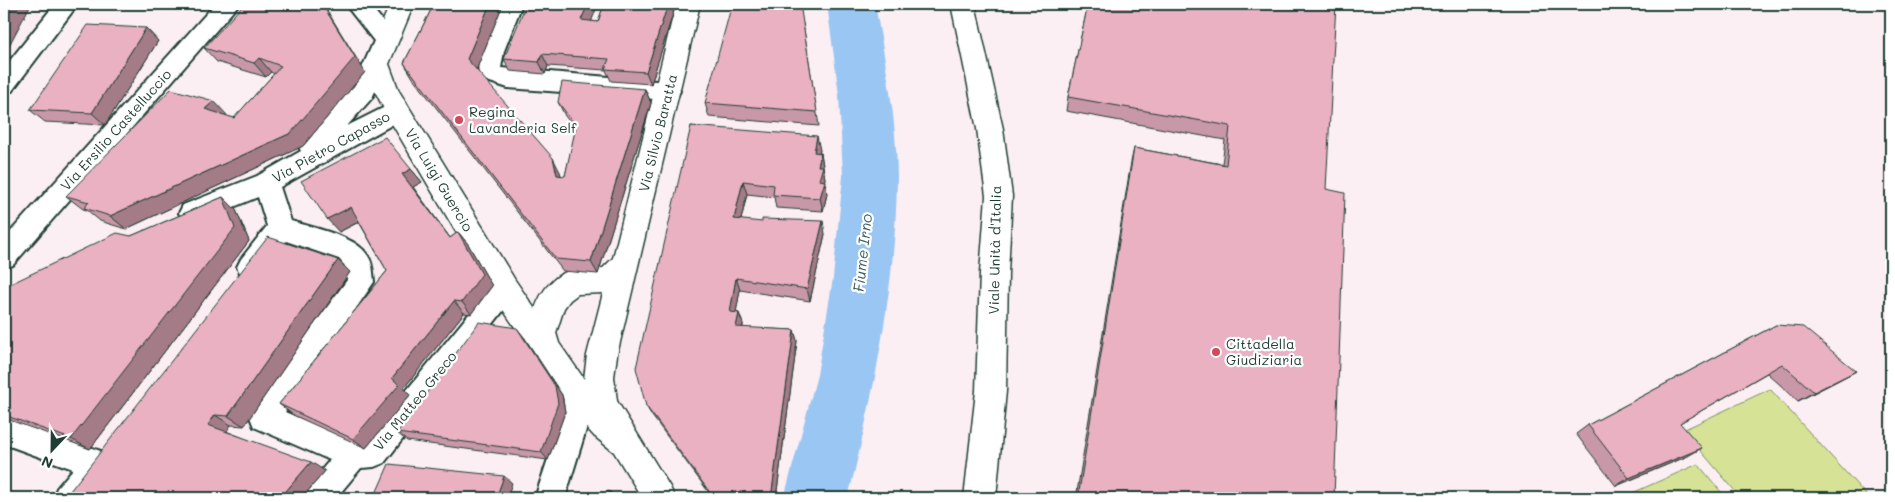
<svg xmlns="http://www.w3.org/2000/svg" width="1895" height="502" font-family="Mali,sans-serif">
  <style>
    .green { fill: #d6e295; stroke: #7a9064 }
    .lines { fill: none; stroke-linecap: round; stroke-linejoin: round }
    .river { fill: #99c6f3; fill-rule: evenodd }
    .street-casing { stroke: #1f3d34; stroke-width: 4 }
    .secondary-casing { stroke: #1f3d34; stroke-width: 3 }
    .street { fill: #fff; fill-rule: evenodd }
    .secondary { fill: #fff; fill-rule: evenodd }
    .wall { fill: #c998a8; stroke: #1f3d34 }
    .shaded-wall { fill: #a47c88; stroke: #1f3d34 }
    .building { fill: #eab1c3; stroke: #1f3d34 }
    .poi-dot { fill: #d1495b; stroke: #fff; stroke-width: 2 }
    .labels { text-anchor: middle; stroke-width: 4.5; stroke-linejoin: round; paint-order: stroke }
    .poi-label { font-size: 14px; fill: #1f3d34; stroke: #fff; text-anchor: start }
    .street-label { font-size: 14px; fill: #1f3d34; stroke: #fff }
    .water-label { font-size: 15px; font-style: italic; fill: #3e5f64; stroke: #fff }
  </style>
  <rect width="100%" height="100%" fill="#fbeff3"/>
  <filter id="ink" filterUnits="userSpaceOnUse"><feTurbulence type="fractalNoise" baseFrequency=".02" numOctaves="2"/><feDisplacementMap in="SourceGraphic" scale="10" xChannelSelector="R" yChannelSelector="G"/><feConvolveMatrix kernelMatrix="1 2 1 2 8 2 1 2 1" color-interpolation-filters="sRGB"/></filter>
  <g filter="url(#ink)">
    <path class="green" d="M1770,389L1869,498H1741L1683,430Z
      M1698,464L1726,498H1621Z"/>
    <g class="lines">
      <path class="river" d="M827,4H875C885,61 897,119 897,177C896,286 874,393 848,498H784L817,375L833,278L843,176L839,95Z"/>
      <defs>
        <path id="street" d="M55,4H78L12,91L4,94V68Z
          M215,4H239L13,265L4,268V239Z
          M345,4H369L398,40L372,98L347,126L397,101L406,103L409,110L406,117L280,187L291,221C313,228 357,236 368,256C373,263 373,273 374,282L285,412L353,441L366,440L496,281L505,277L514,281L518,289L514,297L384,463L374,467L361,468L336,498H302L306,488L330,460L254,427L250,417L254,407L347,280L345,266L339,259L286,241C274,256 262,283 241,275L237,267L241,259L267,226L258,197L192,224L183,221L179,213L183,205L257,176L301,151L299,147L302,140L354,86L374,41Z
          M500,4H522L504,51L501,68L668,82L676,84L680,91L676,98L668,100L508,88L481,79C471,61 492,23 500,4Z
          M578,382L588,386L592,395L589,420L565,498H535L561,420L564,395L568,386Z
          M4,416L106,453L111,463L105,475L87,498H53L57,488L73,469L4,444Z"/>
        <path id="secondary" d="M390,4H414L389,64L399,91L515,280L535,309C541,291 555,272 575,270C584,269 594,270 603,268L613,258L676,4H700L617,355L614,377L617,401L670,487L675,498H642L614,452L594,436L575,415L495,298L388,117L375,91L365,64ZM603,293L587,355L584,379L559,343L556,333L564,308L570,300L578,294Z
          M951,4H975L1003,129L1012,196L1008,273L1006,391L996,498H964L976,391L980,273L986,196L977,129Z"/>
      </defs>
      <use href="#street" class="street-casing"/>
      <use href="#secondary" class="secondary-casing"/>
      <use href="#street" class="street"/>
      <use href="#secondary" class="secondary"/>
    </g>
    <path class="wall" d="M177,4H208L204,9L179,6Z
      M434,4H503L476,70L560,172L561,176H565L576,130L565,116L558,102L645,89L651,103L598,274L563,271L413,78L404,63Z
      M604,4H676L651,84L611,81L606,70L548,66L545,74L510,71L504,59L591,21L598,22Z
      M1088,4L1326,189L1334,498H1076L1131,162L1134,148L1222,164L1225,140L1066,111L1068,97Z
      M803,23L819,126L709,117L705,103Z
      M146,28L158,41L105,125L45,122L30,110Z
      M204,48L365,72L303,146L126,229L100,221L87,210L83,209L66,196L227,115L226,116L234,118L274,74L271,72L266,77L217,62Z
      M691,126L820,150L819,153H821L825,179L824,181L827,194L823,211L776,208L774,197L747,194L741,220L825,234L810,301L740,290L736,312L739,313L743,324V328L794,330L797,341L776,498H713L652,416L646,406Z
      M411,169L422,182L413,187L450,238L458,232L468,244L492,286L471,314L464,313L404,388L410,395L366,448L293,415L279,404L387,271L359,222L339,232Z
      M223,197L236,210L249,241L90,449L4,418V287L131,236Z
      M350,272L244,426L231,425L226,431L325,471L302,498H85L70,491Z
      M1776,325L1856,371L1798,401L1767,373L1680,423L1688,456L1616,486L1576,434L1588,425Z
      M524,337L562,395L565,412L548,460L407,441L397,433Z"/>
    <path class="shaded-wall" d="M11,4H31L4,55V17Z
      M200,4H208L204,9Z
      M322,4H323L365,72L303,146L126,229L110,216L291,133Z
      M490,4H503L475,73L467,59Z
      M588,4H598L587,33L581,20Z
      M668,4H676L651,84L646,72Z
      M146,28L158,41L105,125L92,113Z
      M542,54L548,66L545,74L539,62Z
      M259,58L271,72L266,77L254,63Z
      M645,89L651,103L598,274L591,262Z
      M214,101L227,115L219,123L205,109Z
      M817,136L820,150L816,166L814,152Z
      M821,153L825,179L821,194L818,166Z
      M553,158L560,172L565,189L557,175Z
      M411,169L422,182L413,187L459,250L402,174Z
      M743,181L747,194L738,232L734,219Z
      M825,181L827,194L823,211L820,198Z
      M223,197L236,210L249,241L90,449L71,439Z
      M351,207L362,220L339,232L327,219Z
      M823,221L825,234L810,301L807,289Z
      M458,232L468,244L492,286L471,314L462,302Z
      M338,260L350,272L244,426L228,416Z
      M736,278L740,290L734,324L730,312Z
      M454,301L464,313L404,388L410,395L366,448L353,439L392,378Z
      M739,313L743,324L741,338L736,327Z
      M517,328L524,337L562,395L565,412L548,460L541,452Z
      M794,330L797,341L776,498H771Z
      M1856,371L1839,380L1798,401L1814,392Z
      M215,415L231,425L224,435L208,425Z
      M1702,448L1688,456L1616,486L1629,478Z
      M311,462L325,471L302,498H280Z
      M504,476L512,483L507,498H496Z
      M609,491L616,498H613Z"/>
    <path class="building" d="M4,4H11L4,17Z
      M244,4H322L355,57L291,133L110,216L84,208L89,202L66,196L171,89L214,101L205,109L234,118L281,66L259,58L254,63L204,48Z
      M434,4H490L467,59L553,158L557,175L565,176L576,126L558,102L562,82L645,89L591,262L556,259L404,63Z
      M526,4H588L581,20L598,22L604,4H668L646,72L605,69L609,59L542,54L539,62L504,59Z
      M732,4H800L817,112L705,103Z
      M1088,4H1336L1326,189L1345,193L1334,498H1078L1134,148L1226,165L1230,126L1068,97Z
      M88,25L146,28L92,113L30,110Z
      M691,126L817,136L814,152L821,153L818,166H823L819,180L825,181L820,198L773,195L774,185L743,181L734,219L762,222V219L823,221L807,289L736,278L730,312L739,313L736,327L794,330L771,498H714L646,406L636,368Z
      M385,137L411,169L402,174L450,238L458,232L482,274L462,302L454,301L392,378L399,385L353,439L279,404L387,271L351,207L327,219L301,181Z
      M223,197L235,228L71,439L4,415V287L117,233L131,236Z
      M268,237L338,260L228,416L215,415L208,425L311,462L280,498H88L70,491Z
      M479,322L517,328L555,386L558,403L541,452L397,433Z
      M1776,325L1803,327L1856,371L1814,392L1782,364L1680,423L1702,448L1629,478L1588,425Z
      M389,464L504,476L496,498H374Z
      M609,491L613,498H597Z"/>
  </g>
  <g class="poi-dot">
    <circle cx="459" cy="120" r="5"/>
    <circle cx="1216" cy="352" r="5"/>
  </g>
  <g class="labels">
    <g class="poi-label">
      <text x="469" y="117">Regina<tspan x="469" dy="16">Lavanderia Self</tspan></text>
      <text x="1226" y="349">Cittadella<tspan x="1226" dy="16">Giudiziaria</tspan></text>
    </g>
    <g class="street-label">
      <text transform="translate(116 130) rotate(-48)" y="5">Via Ersilio Castelluccio</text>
      <text transform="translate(658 133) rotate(-76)" y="5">Via Silvio Baratta</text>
      <text transform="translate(331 147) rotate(-29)" y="5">Via Pietro Capasso</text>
      <text transform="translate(439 180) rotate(59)" y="5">Via Luigi Guercio</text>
      <text transform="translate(995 250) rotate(-89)" y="5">Viale Unità d'Italia</text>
      <text transform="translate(415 401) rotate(-51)" y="5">Via Matteo Greco</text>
    </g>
    <g class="water-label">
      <text transform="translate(863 253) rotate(-84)" y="5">Fiume Irno</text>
    </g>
  </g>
  <rect width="1895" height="502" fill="none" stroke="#fff" stroke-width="20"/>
  <rect x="10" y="10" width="1875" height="482" fill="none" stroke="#1f3d34" stroke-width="2" filter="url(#ink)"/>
  <g transform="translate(52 450) rotate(202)" stroke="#ffffff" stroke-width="4" paint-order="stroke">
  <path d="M0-4L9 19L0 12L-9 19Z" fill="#1f3d34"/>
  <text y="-8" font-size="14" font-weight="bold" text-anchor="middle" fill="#1f3d34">N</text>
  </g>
</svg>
